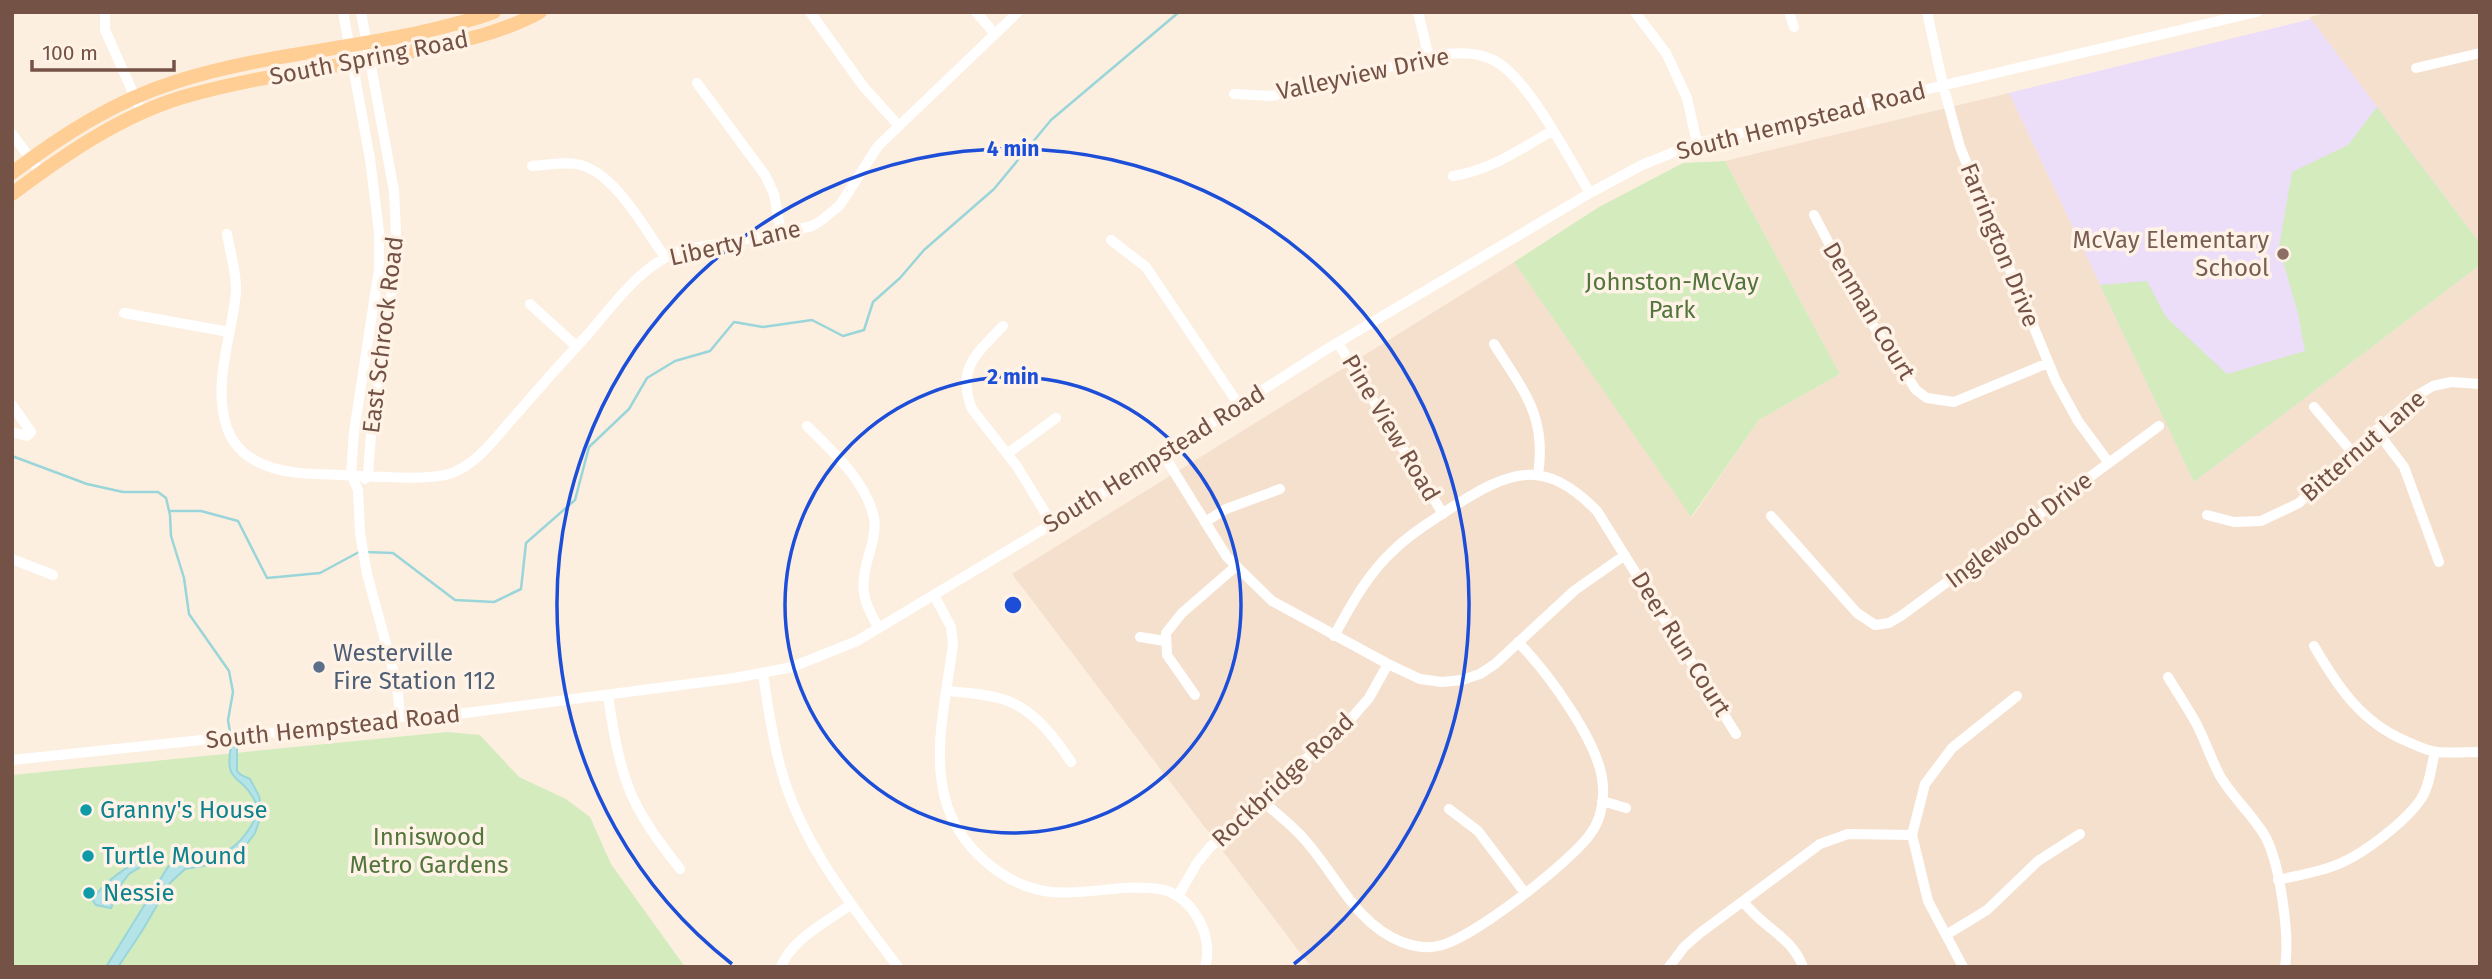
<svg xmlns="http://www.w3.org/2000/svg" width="2492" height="979" font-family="'Fira Sans',sans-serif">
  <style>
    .residential { fill: #f5e0ce }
    .education { fill: #ecddf9 }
    .green { fill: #d4ebbe }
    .water { fill: #b4e4e7; stroke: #99d5d9; stroke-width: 2 }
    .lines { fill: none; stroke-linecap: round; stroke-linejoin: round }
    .stream { stroke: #99d5d9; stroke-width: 2.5 }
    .minor { stroke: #fff; stroke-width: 10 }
    .major { stroke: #ffce95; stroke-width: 14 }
    .ring { fill: none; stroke: #1d4ed8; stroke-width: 3.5 }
    .education-dot { fill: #8d6e63; stroke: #fff3e7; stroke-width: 2.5 }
    .service-dot { fill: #5c6f8a; stroke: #fff3e7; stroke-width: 2.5 }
    .culture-dot { fill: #0f9aa8; stroke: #fff3e7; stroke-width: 2.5 }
    .labels { text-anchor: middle; stroke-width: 7; stroke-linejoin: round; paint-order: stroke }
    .street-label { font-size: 24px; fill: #755246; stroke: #fff3e7 }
    .education-label { font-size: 24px; fill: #785e54; stroke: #fff3e7; text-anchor: end }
    .park-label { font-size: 24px; fill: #52753c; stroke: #fff3e7 }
    .service-label { font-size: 24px; fill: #4e5e75; stroke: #fff3e7; text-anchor: start }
    .culture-label { font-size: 24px; fill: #0d838f; stroke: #fff3e7; text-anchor: start }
    .centre { fill: #1d4ed8; stroke: #fff3e7; stroke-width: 3.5 }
    .ring-label { font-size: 21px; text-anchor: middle; font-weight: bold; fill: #1d4ed8; stroke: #fff3e7; stroke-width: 7; stroke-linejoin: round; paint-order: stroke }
  </style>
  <rect width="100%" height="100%" fill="#fdefe0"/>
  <path class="residential" d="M2332,12H2480V243L2309,17Z
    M2009,93L2194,482L2480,265V967H1311L1012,574L1514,262L1692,517L1759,420L1840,374L1725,161Z"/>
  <path class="education" d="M2311,19L2480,243V265L2194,482L2009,93Z"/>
  <path class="green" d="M2377,107L2480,243V265L2194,482L2100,285L2147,281L2166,317L2227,374L2305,351L2298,314L2279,247L2292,172L2348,145Z
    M1725,161L1840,374L1759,420L1691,517L1514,262L1599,207L1683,163Z
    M447,732L480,735L519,777L566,799L590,817L611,864L685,967H12V775Z"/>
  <path class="water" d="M231,746L237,747V771L241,775L250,779L259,796L262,813L255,833L238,856L208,865L185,869L170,883L142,931L118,967H106L168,867L177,859C211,858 232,858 251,826C256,818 259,810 255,801C241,772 224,786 231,746Z
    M148,857L150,861L129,874L122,883L111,908L96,905L93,901C99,885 132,862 148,857Z"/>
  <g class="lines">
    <path class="stream" d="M12,456L87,484L123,492H158L166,498L170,515L171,536L184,578L189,614L229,671L233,692L228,720L230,732
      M169,511H201L238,521L267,578L320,573L359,552
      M365,552L393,553L455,600L494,602L521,589L526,543L575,500L589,447L629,409L647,378L675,361L710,351L734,322L763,327L812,320L843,336L864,330L873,302L900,278L924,250L994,189L1051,120L1179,12"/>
    <path class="minor" d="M105,12V30L138,104
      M343,12L370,159L379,232V269L354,432L351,474L358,490L360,533L367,574L397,684L400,717
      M361,12L394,191L396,232L395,270L371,434L368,475L365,479
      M810,12L863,86L899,126
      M976,12L995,34
      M1418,12L1429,58
      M1635,12L1666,53L1687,98L1697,143
      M1789,12L1794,27
      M1927,12L1943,85L1960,147L1994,231L2056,381L2078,421L2109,463
      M2416,68L2480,53
      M697,83L765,175L774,194L781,233
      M1234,94L1272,96L1443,54C1460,53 1475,52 1491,59C1526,73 1569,159 1590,193
      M12,134L41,173
      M532,166C548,165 566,161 581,165C616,175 644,228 665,257
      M1453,176C1491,170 1519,150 1552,131
      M1814,215L1869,319L1916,390L1927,398L1954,402L2048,363
      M227,234C230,252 237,274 236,292C232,336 212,384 227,428C240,465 280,473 315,474C349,474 423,483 452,473C478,463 496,437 514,417C538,389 563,361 588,334C616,302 640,266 681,250L781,233L812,226L822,220L840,205L878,146L1018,12
      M1111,240L1146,267L1239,405
      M530,304L576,346
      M124,313L229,332
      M1003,326C976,354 956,369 972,409L1018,468L1052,524
      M1338,343L1443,514
      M1494,344C1524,392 1547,416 1538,475
      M12,405L31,432L27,436L12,432
      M2314,407L2352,452
      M807,426C833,452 866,481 874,518C876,528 873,541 870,551C860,584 860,598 879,628
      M2376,430L2404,467L2439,562
      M1007,454L1056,418
      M1163,454L1227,557L1272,601L1388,664L1420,679L1442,682L1462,680L1480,674L1495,664L1575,590L1625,555
      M2207,515L2234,522L2261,521L2299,503L2352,452L2416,396L2433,386L2451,382L2480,384
      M1771,516L1857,613L1875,625L1889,623L1901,616L2159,426
      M1205,522L1226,509L1280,489
      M12,559L53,575
      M934,595L951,627L953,644C947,693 932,750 945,798C957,845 1003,887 1052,892C1087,895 1123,884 1159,889C1191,893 1215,936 1205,967
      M1334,636C1351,605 1368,573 1395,549C1411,533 1432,521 1451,508C1509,471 1543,456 1597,511L1736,734
      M1140,637L1165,641
      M2314,646C2338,687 2361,722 2406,741C2416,745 2426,751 2437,752C2450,753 2466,752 2480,752
      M763,674C768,706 772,738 781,769C801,843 852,906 898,967
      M2168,677C2177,692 2187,707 2196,723C2205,740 2211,759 2220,776C2233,798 2253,815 2265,836C2280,863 2290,936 2285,967
      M948,691C967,693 990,694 1008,701C1035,711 1056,739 1071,762
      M608,695C612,725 617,757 628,786C639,816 660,843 680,869
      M1195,695L1167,655L1166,633L1182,613L1235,567
      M12,760L344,725L400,717L466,713L735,678L792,667L857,641L1087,503L1322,352L1590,193L1642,165L1697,143L2257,12
      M1602,801L1626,808
      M1265,803C1278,815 1293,826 1304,839C1336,874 1355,924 1402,942C1413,946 1426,949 1438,946C1471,940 1572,861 1591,833C1600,821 1604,803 1603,787C1602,745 1547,672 1518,642
      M1449,809L1478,831L1525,893
      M2278,880C2299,875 2321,872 2341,863C2366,852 2406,821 2421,799C2430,785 2431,767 2435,752
      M1178,896L1197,863L1211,846L1256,812L1291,770L1336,736L1369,698L1388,664
      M1743,901C1762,928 1792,936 1803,967
      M1946,935L1987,910L2038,861L2080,834
      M781,967C791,939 829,921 851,904
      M1669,967L1684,947L1700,933L1820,844L1848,834L1912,835
      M1963,967L1928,901L1912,835L1925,784L1952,748L2017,696"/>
    <path class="major" d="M12,173C62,135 115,101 175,82C255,56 341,50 422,32C446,26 471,21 494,12
      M12,194C64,155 120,116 183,97C263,74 347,66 429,48C466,40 506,31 540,12"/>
  </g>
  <g class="ring">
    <circle cx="1013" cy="605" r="228"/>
    <path d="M732 964A456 456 0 1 1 1294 964"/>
  </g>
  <circle class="education-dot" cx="2283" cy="254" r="7"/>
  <circle class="service-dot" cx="319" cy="667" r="7"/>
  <g class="culture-dot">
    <circle cx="86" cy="810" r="7"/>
    <circle cx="88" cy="856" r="7"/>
    <circle cx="89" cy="893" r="7"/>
  </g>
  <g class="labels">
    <g class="street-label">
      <text transform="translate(369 58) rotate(-11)" y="8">South Spring Road</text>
      <text transform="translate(1363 74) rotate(-12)" y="8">Valleyview Drive</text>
      <text transform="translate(1801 121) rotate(-14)" y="8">South Hempstead Road</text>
      <text transform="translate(735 243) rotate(-13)" y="8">Liberty Lane</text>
      <text transform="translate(2000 245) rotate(68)" y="8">Farrington Drive</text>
      <text transform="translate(1869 311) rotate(59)" y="8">Denman Court</text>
      <text transform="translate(383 335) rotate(-83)" y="8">East Schrock Road</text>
      <text transform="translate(1391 428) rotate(59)" y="8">Pine View Road</text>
      <text transform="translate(2363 446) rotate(-41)" y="8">Bitternut Lane</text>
      <text transform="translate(1154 459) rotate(-32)" y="8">South Hempstead Road</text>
      <text transform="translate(2019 530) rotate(-37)" y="8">Inglewood Drive</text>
      <text transform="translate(1681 644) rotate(58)" y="8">Deer Run Court</text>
      <text transform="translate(333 727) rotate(-6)" y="8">South Hempstead Road</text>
      <text transform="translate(1283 780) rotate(-43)" y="8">Rockbridge Road</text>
    </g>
    <g class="education-label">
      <text x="2269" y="248">McVay Elementary<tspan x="2269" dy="28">School</tspan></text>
    </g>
    <g class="park-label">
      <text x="1672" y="290">Johnston-McVay<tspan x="1672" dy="28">Park</tspan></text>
      <text x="429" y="845">Inniswood<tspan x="429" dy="28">Metro Gardens</tspan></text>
    </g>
    <g class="service-label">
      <text x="333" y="661">Westerville<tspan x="333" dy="28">Fire Station 112</tspan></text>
    </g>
    <g class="culture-label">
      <text x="100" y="818">Granny's House</text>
      <text x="102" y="864">Turtle Mound</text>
      <text x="103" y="901">Nessie</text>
    </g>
  </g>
  <circle cx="1013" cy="605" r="10" class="centre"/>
  <g class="ring-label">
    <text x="1013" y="156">4 min</text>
    <text x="1013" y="384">2 min</text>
  </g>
  <rect width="2492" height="979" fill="none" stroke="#755246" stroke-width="28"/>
  <path d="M32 60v10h142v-10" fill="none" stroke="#755246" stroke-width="3.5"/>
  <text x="42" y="60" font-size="21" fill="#755246" stroke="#fff3e7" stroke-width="5" paint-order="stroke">100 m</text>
</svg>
